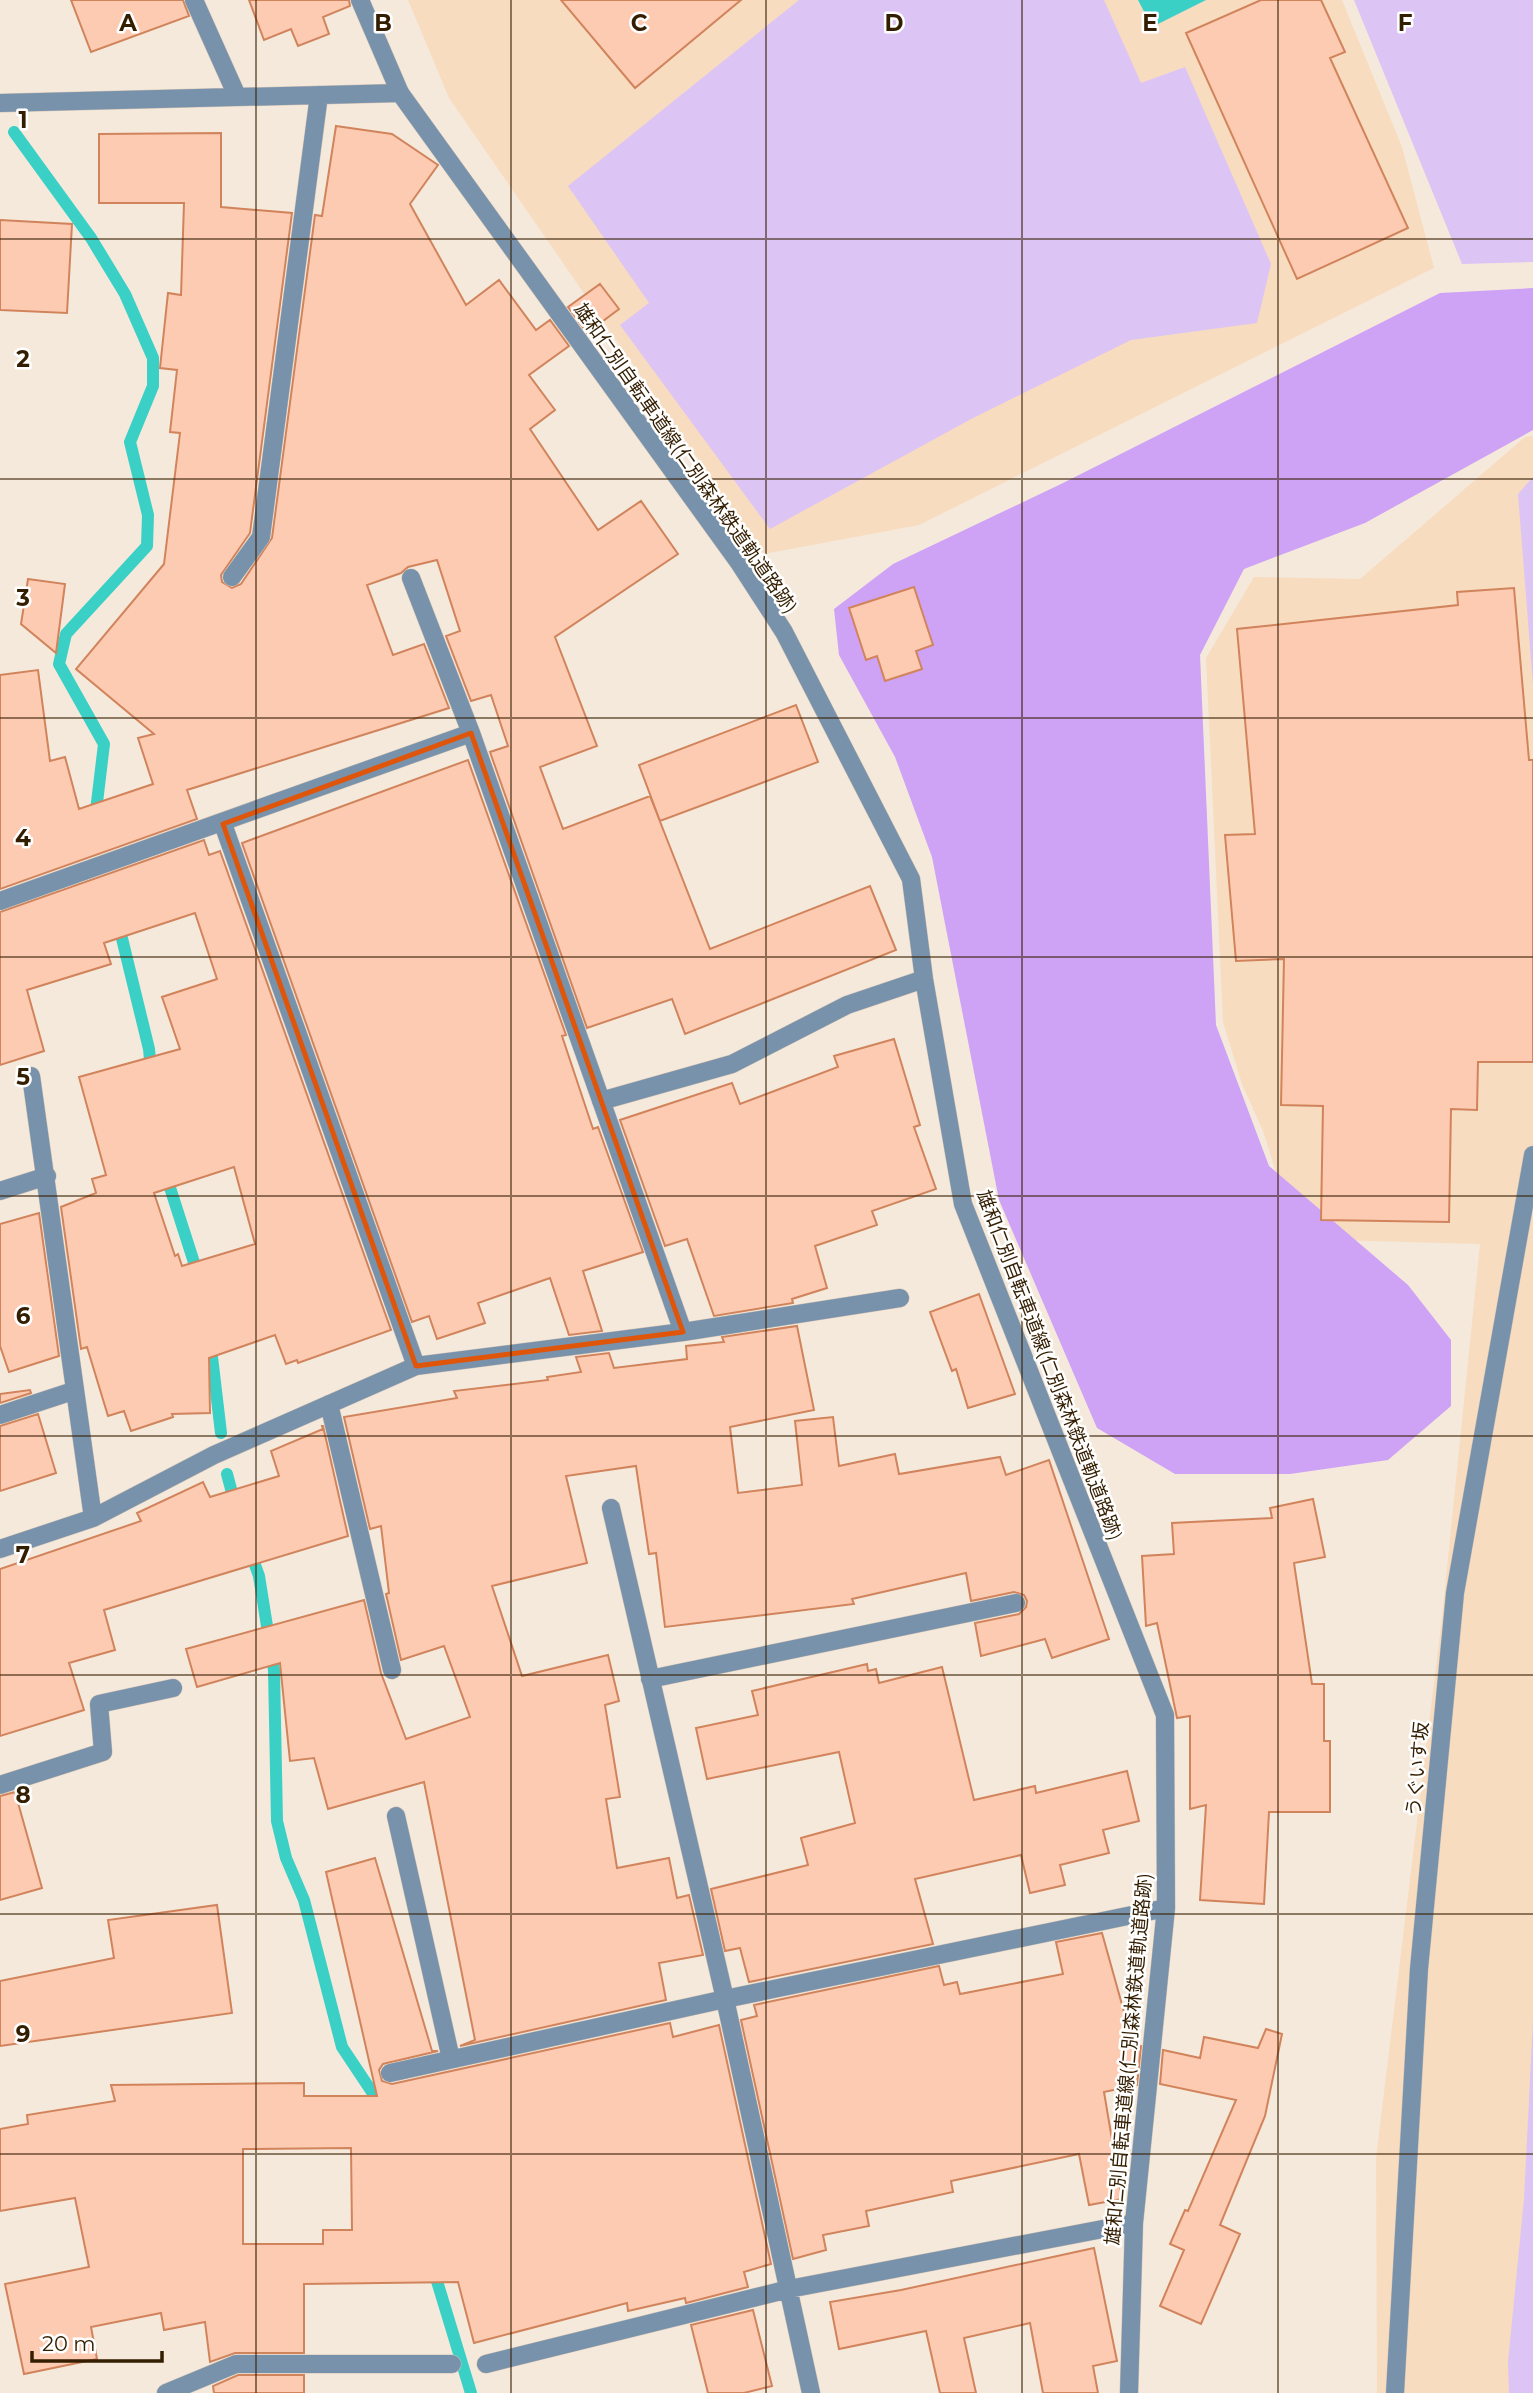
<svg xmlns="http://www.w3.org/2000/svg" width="1533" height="2393" font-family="Montserrat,'Noto Sans JP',sans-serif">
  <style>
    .built { fill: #f7dcc0 }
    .green { fill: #dcc4f4 }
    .forest { fill: #cea3f5 }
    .water { fill: #3bd0c6 }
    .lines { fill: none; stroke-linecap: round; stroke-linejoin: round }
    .stream { stroke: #3bd0c6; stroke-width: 12 }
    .building { fill: #fdcbb2; stroke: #d1845c; stroke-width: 2; fill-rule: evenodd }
    .lane-casing { stroke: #d2c4b5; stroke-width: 19 }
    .street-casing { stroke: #d2c4b5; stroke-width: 19 }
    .lane { stroke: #7892ac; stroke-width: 18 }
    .street { stroke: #7892ac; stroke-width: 18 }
    .marked { fill: none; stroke: #df560b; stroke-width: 5; stroke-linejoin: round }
    .grid { fill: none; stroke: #341e01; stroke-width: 2; stroke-opacity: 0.55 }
    .labels { text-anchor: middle; stroke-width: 5; stroke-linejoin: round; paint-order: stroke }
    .street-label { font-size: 19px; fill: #341e01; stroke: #fff }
    .grid-label { font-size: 23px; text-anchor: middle; font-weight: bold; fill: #341e01; stroke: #fff; stroke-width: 5; stroke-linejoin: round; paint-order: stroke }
  </style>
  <rect width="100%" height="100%" fill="#f5e9dc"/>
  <path class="built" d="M408,0H1342L1402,147L1434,268L919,525L764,554L449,98Z
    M1533,436V2393H1377L1376,2158L1442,1617L1480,1244L1297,1239L1263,1131L1242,1084L1223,1022L1206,658L1254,577L1360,579L1525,437Z"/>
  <path class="green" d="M799,0H1104L1141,83L1185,67L1271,264L1257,323L1131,340L973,418L770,529L620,325L649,303L568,186Z
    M1354,0H1533V262L1462,264Z
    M1533,477V685L1518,494Z
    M1533,2020V2393H1509L1508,2362L1524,2199Z"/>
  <path class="forest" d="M1533,288V430L1365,523L1244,569L1200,655L1216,1025L1269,1166L1408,1285L1451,1340V1406L1388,1460L1290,1474H1175L1097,1428L999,1200L932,857L895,757L839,655L834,609L893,564L1063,483L1440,293Z"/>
  <path class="water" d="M1138,0H1206L1152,27Z"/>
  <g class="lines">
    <path class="stream" d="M14,132L91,238L125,294L153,358V386L130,442L148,515L147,546L66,634L59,664L104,744L95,819
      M118,922L149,1049L151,1071
      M165,1172L199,1278
      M210,1340L221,1433
      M227,1474L235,1504
      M249,1548L259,1576L274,1670L277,1821L286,1858L304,1900L342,2047L384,2110
      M433,2268L471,2393"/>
  </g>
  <path class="building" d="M71,0H183L189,16L91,52Z
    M249,0H349L350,6L323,17L329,34L298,46L291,29L264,40Z
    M561,0H741L635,88Z
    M1261,0H1321L1345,52L1330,58L1408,228L1297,279L1186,33Z
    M336,126L392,134L438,165L410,204L466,305L499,280L536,330L550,320L569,346L529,375L555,410L530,429L598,530L641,501L678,554L555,637L597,746L540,767L563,829L650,796L710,949L870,886L896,950L685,1034L672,999L587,1028L490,752L508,746L491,695L471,701L446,636L460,631L437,560L408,567L401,573L367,585L393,655L424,644L449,708L187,790L197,819L0,889V675L38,670L50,761L65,757L79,809L153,784L138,738L154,734L76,669L164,564L180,433L170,432L177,370L160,368L168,293L181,295L184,203H99V134L221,133V207L292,213L250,533L221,575L222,582L232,588L241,584L272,538L315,215L322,216Z
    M0,220L72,224L67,313L0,310Z
    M600,284L619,309L587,333L568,307Z
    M28,579L65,584L56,653L21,624Z
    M914,587L933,645L916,651L922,669L885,681L877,656L866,660L849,608Z
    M1514,588L1529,760H1533V1062H1478L1477,1110L1451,1109L1449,1222L1321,1220L1323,1106L1281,1105L1284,959L1236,961L1225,835L1255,834L1237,629L1458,605L1457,592Z
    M796,705L818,762L660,821L639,765Z
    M468,760L566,1035L562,1036L593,1129L598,1127L643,1252L583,1271L602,1331L569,1335L550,1278L478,1303L485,1323L437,1339L429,1316L412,1322L242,843Z
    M204,840L209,855L220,851L391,1330L298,1363L297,1360L286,1364L275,1335L209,1358L210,1413L172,1414L173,1417L131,1431L124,1411L108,1416L87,1347L81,1349L61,1207L96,1193L92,1179L106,1175L79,1077L180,1049L162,997L217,979L195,913L104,943L111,964L27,990L44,1051L0,1065V912ZM234,1167L255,1244L182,1266L178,1254L175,1256L154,1193Z
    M894,1039L920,1125L914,1127L936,1189L872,1211L877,1225L815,1246L827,1288L792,1299L793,1303L714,1316L687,1239L665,1246L620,1120L732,1083L740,1104L838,1067L834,1056Z
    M39,1213L59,1356L9,1372L0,1346V1224Z
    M979,1294L1015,1394L968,1408L956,1369L952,1371L930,1312Z
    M797,1326L814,1410L730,1427L738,1493L802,1485L795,1421L833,1417L839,1466L895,1454L899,1474L1000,1457L1006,1475L1049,1460L1109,1639L1052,1658L1045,1639L981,1656L975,1623L1019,1614L1026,1607L1027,1601L1024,1595L1014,1592L971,1601L966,1573L852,1599L854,1604L665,1627L656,1553L649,1554L636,1466L566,1476L587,1563L492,1586L522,1676L608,1655L619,1701L605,1705L620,1797L606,1799L617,1868L669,1858L677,1898L689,1895L703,1955L659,1963L666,2000L460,2046L475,2040L424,1782L328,1809L314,1758L290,1761L280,1663L197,1687L186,1649L364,1600L381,1673L406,1739L470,1717L444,1646L401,1660L386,1594L389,1593L381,1526L370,1529L344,1417L457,1398L454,1391L548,1380L547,1377L581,1372L576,1357L609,1353L614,1368L687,1359L686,1346L724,1342L722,1337Z
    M30,1390L31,1393L0,1403V1394Z
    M38,1414L56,1473L0,1491V1426Z
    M322,1426H323L348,1536L104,1610L115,1650L69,1663L84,1710L0,1736V1569L141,1521L137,1513L203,1482L210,1497L279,1476L271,1451L323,1429Z
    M1313,1499L1325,1557L1294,1563L1312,1684H1324V1741H1330V1812H1269L1264,1904L1200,1900L1206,1805L1190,1809V1716L1177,1718L1157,1623L1146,1626L1142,1556L1174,1554L1172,1523L1272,1518L1270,1508Z
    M867,1664L868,1671L876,1669L879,1683L942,1667L974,1800L1035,1786L1036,1793L1127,1771L1139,1821L1103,1830L1109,1853L1060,1865L1065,1885L1030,1893L1021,1855L915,1879L933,1944L749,1982L740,1948L725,1951L711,1889L808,1865L801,1838L855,1823L839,1752L707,1779L696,1728L758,1715L752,1691Z
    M15,1792L42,1888L0,1900V1796Z
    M375,1858L432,2051H438L383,2064L379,2070L382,2081L392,2084L670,2023L673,2037L719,2025L771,2264L744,2272L748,2287L686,2303L685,2298L628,2311L627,2303L474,2343L458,2282L304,2284V2353H235L210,2362L205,2322L164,2330L161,2313L91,2327L97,2359L24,2374L5,2284L89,2267L75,2198L0,2211V2129L28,2124L27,2115L115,2101L111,2085L304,2083V2096H377L326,1872ZM351,2148L352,2230H323V2244H243V2149Z
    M217,1905L232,2013L0,2046V1981L114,1958L108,1920Z
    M1102,1933L1133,2044L1141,2046L1137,2085L1104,2092L1122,2199L1089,2205L1079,2154L951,2181L953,2192L866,2211L869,2226L823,2235L826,2250L793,2259L741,2020L757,2016L754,2005L939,1966L944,1985L957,1982L960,1994L1063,1974L1056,1942Z
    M1266,2029L1282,2034L1265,2116L1220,2225L1240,2234L1201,2324L1160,2306L1184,2250L1170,2244L1185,2210L1188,2211L1236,2100L1160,2084L1163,2050L1200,2058L1204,2037L1258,2048Z
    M1094,2248L1117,2361L1093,2366L1098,2393H1043L1030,2323L964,2338L976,2393H940L926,2331L839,2349L830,2302L901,2290Z
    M753,2310L772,2386L744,2393H708L691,2325Z
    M238,2375H304V2393H214L213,2386Z"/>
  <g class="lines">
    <defs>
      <path id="lane" d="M360,0L400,93"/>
      <path id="street" d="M194,0L237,96
        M0,103L400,93L740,564L784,632L911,879L924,979L963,1204L1165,1715L1166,1908L1134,2223L1129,2393
        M232,577L261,537L319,95
        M411,578L471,733
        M223,824L416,1366
        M0,901L471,733L683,1332L416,1366L214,1455L93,1518L0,1549
        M31,1076L93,1518
        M601,1101L732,1064L847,1005L924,979
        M0,1191L47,1176
        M683,1332L900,1298
        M329,1404L392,1670
        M0,1415L73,1391
        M611,1508L725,1999L811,2393
        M650,1679L1016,1603
        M0,1785L103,1752L99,1704L173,1688
        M396,1816L451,2059
        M390,2073L725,1999L1166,1908
        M486,2364L789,2289L1134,2223
        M166,2393L236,2364H452
        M1395,2393L1419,1969L1455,1593L1533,1155"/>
    </defs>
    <use href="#lane" class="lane-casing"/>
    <use href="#street" class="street-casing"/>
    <use href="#lane" class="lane"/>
    <use href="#street" class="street"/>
  </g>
  <path class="marked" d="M471,733L683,1332L416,1366L223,824Z"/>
  <path class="grid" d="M256,0V2393M511,0V2393M766,0V2393M1022,0V2393M1278,0V2393M0,239H1533M0,479H1533M0,718H1533M0,957H1533M0,1196H1533M0,1436H1533M0,1675H1533M0,1914H1533M0,2154H1533"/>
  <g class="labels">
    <g class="street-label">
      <text transform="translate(686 458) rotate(55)" y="7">雄和仁別自転車道線(仁別森林鉄道軌道路跡)</text>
      <text transform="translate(1050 1365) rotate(69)" y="7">雄和仁別自転車道線(仁別森林鉄道軌道路跡)</text>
      <text transform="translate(1417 1769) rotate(-85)" y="7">うぐいす坂</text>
      <text transform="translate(1128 2059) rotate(-85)" y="7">雄和仁別自転車道線(仁別森林鉄道軌道路跡)</text>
    </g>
  </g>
  <g class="grid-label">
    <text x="128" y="31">A</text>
    <text x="383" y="31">B</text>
    <text x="639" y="31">C</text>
    <text x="894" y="31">D</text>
    <text x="1150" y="31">E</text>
    <text x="1405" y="31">F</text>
    <text x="23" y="128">1</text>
    <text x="23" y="367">2</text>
    <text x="23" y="606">3</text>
    <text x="23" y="846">4</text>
    <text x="23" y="1085">5</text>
    <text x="23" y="1324">6</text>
    <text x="23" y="1563">7</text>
    <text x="23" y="1803">8</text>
    <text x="23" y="2042">9</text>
  </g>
  <path d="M32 2351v10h130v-10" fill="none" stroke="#341e01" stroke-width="3.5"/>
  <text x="42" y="2351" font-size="21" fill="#341e01" stroke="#ffffff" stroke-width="5" paint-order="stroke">20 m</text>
</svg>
